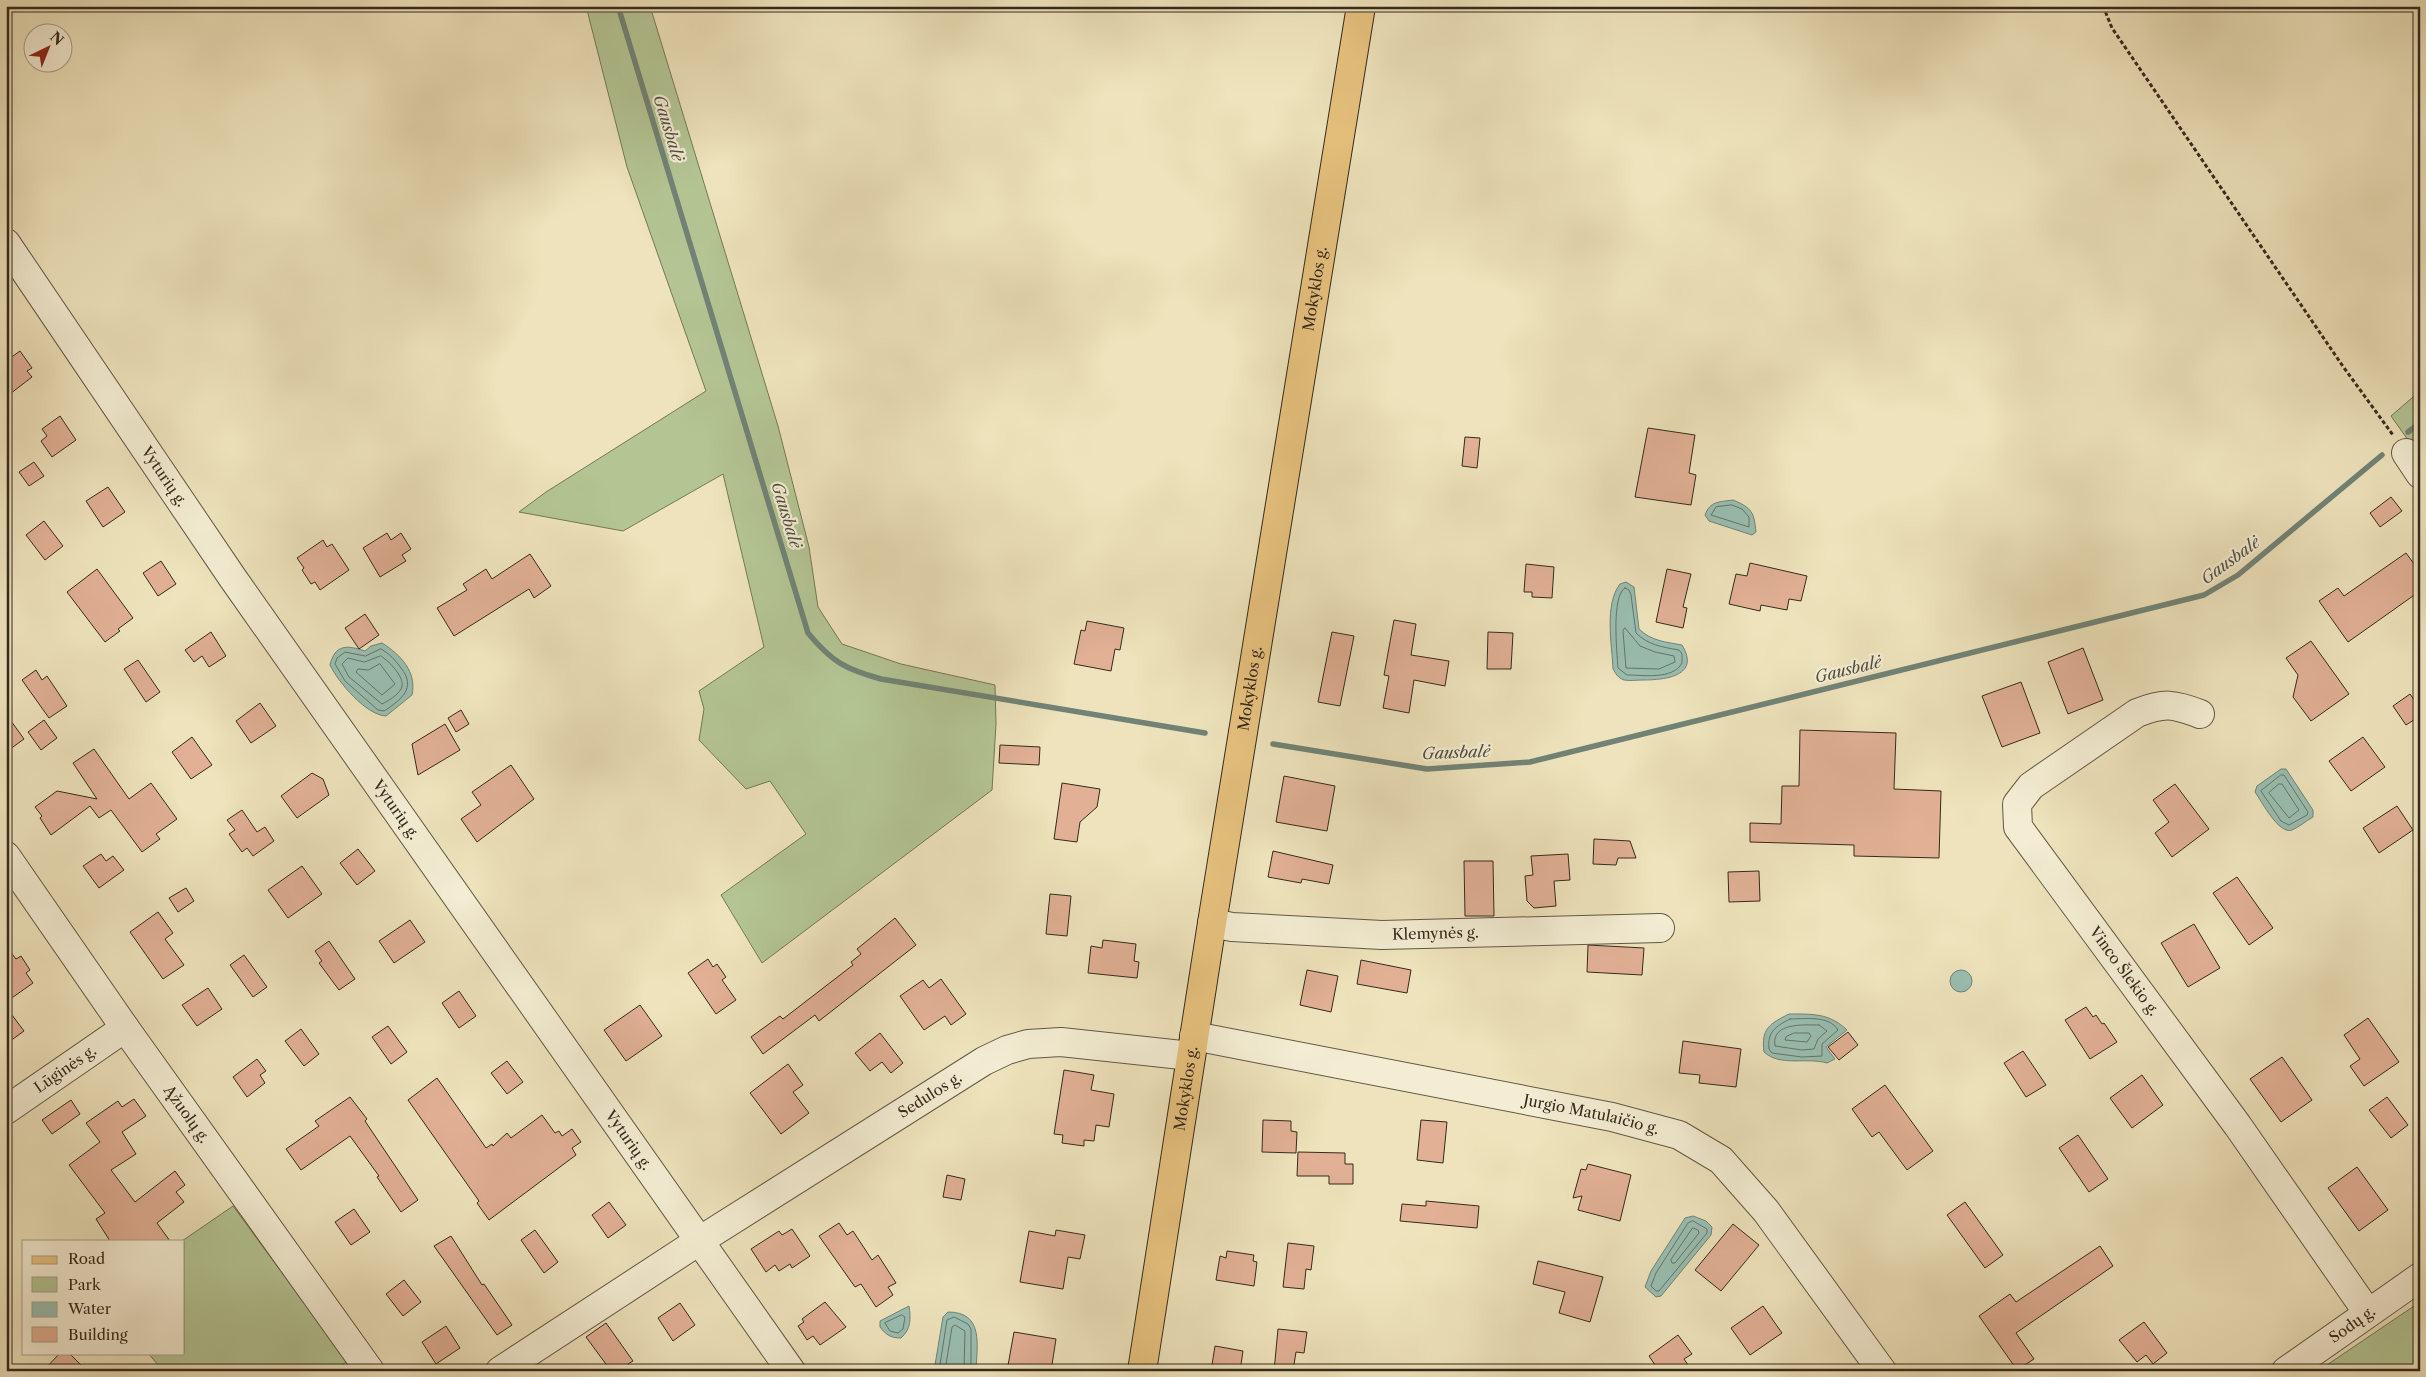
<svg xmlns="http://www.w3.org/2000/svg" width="2426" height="1377" font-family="'Libre Caslon Text',serif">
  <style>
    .green { fill: #b4c594; stroke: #747858 }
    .water { fill: #99beb1; stroke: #718376 }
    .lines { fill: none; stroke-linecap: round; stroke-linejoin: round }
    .shore { stroke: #677467; stroke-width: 1 }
    .stream { stroke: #718376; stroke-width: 5.5 }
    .building { fill: #e1b095; stroke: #352a1d }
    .minor-casing { stroke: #635845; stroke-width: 30 }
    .major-casing { stroke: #352a1d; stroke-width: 30 }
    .path { stroke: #352a1d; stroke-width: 3; stroke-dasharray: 4 2.5; stroke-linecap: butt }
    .minor { stroke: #f4edd3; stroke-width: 28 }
    .major { stroke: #e7c27e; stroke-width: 28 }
    .labels { text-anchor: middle; stroke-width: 4.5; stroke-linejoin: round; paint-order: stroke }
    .street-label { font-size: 15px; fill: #352a1d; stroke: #f4edd3 }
    .water-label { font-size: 16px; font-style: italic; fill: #4e4f42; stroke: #f4edd3 }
  </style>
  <rect width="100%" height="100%" fill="#eee3bc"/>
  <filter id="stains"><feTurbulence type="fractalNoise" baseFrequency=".004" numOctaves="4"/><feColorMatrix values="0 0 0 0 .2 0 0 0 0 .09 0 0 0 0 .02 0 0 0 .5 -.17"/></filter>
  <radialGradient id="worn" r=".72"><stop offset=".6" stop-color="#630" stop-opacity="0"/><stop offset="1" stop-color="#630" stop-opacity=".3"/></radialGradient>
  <path class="green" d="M586,6H650L778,426L809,547L818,607L842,644L901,664L995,685L996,724L992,790L762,963L721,895L806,834L770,781L746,789L699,740L704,709L699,691L764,647L723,474L623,531L519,512L546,492L706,391L627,167Z
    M2420,391V442L2413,447L2391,416Z
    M233,1206L347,1361L335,1371H163L148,1353H184V1241H182Z
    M2420,1302V1371H2318Z"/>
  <path class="water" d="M1733,500C1752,508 1754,512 1756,532L1752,535L1709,521L1705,515C1710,501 1719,502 1733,500Z
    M1626,582L1634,587L1639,629C1651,641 1666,642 1682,645C1701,676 1665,680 1643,680C1637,680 1629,681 1624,680C1618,678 1616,674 1613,669C1612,644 1604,605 1620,584Z
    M382,643C401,655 417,672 412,695L386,716C366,715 338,682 330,665C335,644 347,645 365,651L371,646Z
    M2281,769H2286L2313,810V817C2306,821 2299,827 2292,830C2279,835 2262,802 2255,792L2257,786Z
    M1950 981a11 11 0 1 1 22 0a11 11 0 1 1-22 0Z
    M1789,1014C1813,1014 1829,1013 1847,1030L1826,1047L1835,1059L1827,1063C1807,1057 1780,1067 1764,1052C1761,1029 1769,1024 1789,1014Z
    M1693,1216L1706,1221L1712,1227L1711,1235L1661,1296L1656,1297L1645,1287L1651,1271L1685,1218Z
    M909,1306C911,1319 911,1329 901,1338C891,1338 886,1335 880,1327V1321Z
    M948,1312C984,1312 977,1345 976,1371H934L943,1317Z"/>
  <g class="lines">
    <path class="shore" d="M1732,505L1742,509L1749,517V527L1711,515L1716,507Z
      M1625,588L1629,590L1631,595L1636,633C1648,645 1662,647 1679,650L1682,654V663C1673,680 1643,675 1627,675L1618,668C1617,652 1611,596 1625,588Z
      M1625,628L1640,646L1655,652L1674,656L1675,662L1659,669L1626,668L1623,631Z
      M381,649C390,654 395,660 401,668C417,688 401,700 384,711L378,710L345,681L335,664L337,658L345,652L365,656Z
      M381,656C389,661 407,679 401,689C398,695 388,701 382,704L349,677L342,664L348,658L364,662Z
      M380,664L395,684L382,695L356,672L358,669L368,670Z
      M2281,775H2284L2308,812L2307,815L2289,825L2281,821L2261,791Z
      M2279,784H2282L2299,810L2289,818L2269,793Z
      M1790,1019C1805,1019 1829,1015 1838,1030L1822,1044V1056L1802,1057L1772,1053L1769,1049C1767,1032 1776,1026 1790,1019Z
      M1819,1025L1827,1031L1818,1039L1814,1049L1802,1050L1775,1046C1771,1022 1804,1025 1819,1025Z
      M1794,1033H1809L1811,1036L1807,1042L1785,1040L1786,1037Z
      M1693,1221L1707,1229V1233L1659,1291H1656L1651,1286L1656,1273L1688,1223Z
      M1693,1228L1698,1230L1699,1233L1675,1263H1672L1671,1260Z
      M902,1315L905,1317L903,1329L898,1333L890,1331L885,1323Z
      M939,1371L947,1320L954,1317L968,1324L971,1329V1371
      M945,1371L952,1327L955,1325L965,1331L964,1371"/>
    <path class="stream" d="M618,6L808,633C832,662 845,669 881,679L1205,733
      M2408,432L2420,423
      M1273,744L1427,769L1530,762L2204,595L2238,575L2382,455"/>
  </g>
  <path class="building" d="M20,351L32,368L27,371L32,377L6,397V361Z
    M60,416L76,440L52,457L41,441L47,436L42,429Z
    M1648,428L1695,435L1689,473L1696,475L1691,505L1635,497Z
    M1465,437L1480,438L1477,468L1462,466Z
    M34,462L44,476L29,486L19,472Z
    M108,487L125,512L103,527L86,501Z
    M2391,497L2402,511L2380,527L2370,513Z
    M44,521L63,546L45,560L26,535Z
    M387,533L391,540L401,533L411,549L402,555L406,561L380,577L363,548Z
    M323,540L327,547L332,544L349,570L320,590L315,582L311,584L302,570L304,568L297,558Z
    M2406,553L2420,572V591L2348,642L2319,601L2338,588L2344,596Z
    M530,554L551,586L534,598L529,589L454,636L437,608L467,590L463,584L486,569L492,579Z
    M161,561L176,584L158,596L143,573Z
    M1750,563L1807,576L1801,601L1789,599L1787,610L1761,605L1760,611L1729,604L1736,574L1747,576Z
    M1526,564L1554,567L1552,598L1532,597V592H1524Z
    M97,569L133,618L118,629L120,631L105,642L67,592Z
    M1667,569L1691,574L1683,607L1687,608L1683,628L1656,622Z
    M365,614L379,635L359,649L345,628Z
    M1394,620L1416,624L1411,655L1449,661L1445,686L1414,680L1409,713L1383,708L1389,676L1384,675Z
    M1087,621L1124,628L1120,650L1115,649L1111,671L1074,664L1081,630L1085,631Z
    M211,632L226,656L209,667L202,656L194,662L185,650Z
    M1332,632L1354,636L1340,706L1318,702Z
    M1488,632L1513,633L1511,669H1487Z
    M2311,641L2349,694L2311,721L2293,697L2298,675L2286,658Z
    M2083,648L2103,700L2068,714L2048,662Z
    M138,660L160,692L146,702L124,669Z
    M36,670L42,680L47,676L67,706L49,718L22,680Z
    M2021,682L2040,733L2002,747L1982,696Z
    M2410,694L2420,708V716L2406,725L2393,706Z
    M260,703L276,726L251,743L236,721Z
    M461,710L469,724L456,732L448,718Z
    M6,714L24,739L6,752Z
    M44,720L57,738L41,750L28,732Z
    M445,724L460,750L418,775L412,744Z
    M1800,730L1896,733L1894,789L1941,791L1939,858L1854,856V845L1750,842V823L1781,824L1782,786H1799Z
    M192,737L212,765L191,779L172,752Z
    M2363,737L2385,767L2351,791L2329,761Z
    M1000,745L1040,747L1039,765L999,763Z
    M94,749L129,799L151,783L177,819L156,834L160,839L142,852L111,810L99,818L90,806L51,835L40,818L42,816L35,807L57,791L97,799L73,763Z
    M511,765L534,799L477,842L461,819L481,805L472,792Z
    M312,773L323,779L329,795L297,818L281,796Z
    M1284,776L1335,786L1327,831L1276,822Z
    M1062,783L1100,789L1097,807L1080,822L1077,842L1054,839Z
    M2175,784L2209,829L2172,857L2155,833L2169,822L2153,800Z
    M2397,806L2413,830L2379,853L2363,828Z
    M242,810L257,832L265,827L274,841L253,856L247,848L242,852L229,834L235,830L227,820Z
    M1594,839L1630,841L1636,858H1618L1616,865L1593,864Z
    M358,849L375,871L357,885L340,863Z
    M1273,851L1333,865L1329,884L1302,879L1301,883L1268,877Z
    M101,854L106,861L113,856L124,870L99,888L83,866Z
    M1568,854L1570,880L1554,881L1556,906L1534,908L1527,901L1525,876L1533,875L1531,856Z
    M1464,861H1493L1494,916H1465Z
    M302,866L322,894L288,918L268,890Z
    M1759,871L1760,901L1729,902L1728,872Z
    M2237,877L2273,928L2249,945L2213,893Z
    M186,888L194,901L178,912L169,898Z
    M1050,894L1071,896L1067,936L1046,934Z
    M158,912L173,933L165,939L184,965L163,979L130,932Z
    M895,918L916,945L819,1021L815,1015L763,1054L751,1037L780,1016L783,1019L853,965L851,962L861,954L857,949Z
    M410,920L425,942L394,963L379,941Z
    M2194,924L2220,968L2188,987L2161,943Z
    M1103,940L1136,944L1134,961L1139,962L1137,978L1088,973L1091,946L1102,948Z
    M329,941L355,979L339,990L319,963L322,961L315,951Z
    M1588,945L1644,948L1642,975L1587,972Z
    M6,946L16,959L21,956L30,970L26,973L33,983L6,1002Z
    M244,955L267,987L253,997L230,965Z
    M708,959L713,967L717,964L726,977L722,980L736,1000L716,1014L688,973Z
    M1361,960L1411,970L1407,993L1357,984Z
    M1307,970L1338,976L1331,1012L1300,1005Z
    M941,979L966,1014L951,1025L945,1016L924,1030L900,996L923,980L929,988Z
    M208,988L222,1009L197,1026L182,1005Z
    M459,991L476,1016L459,1028L442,1003Z
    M640,1005L662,1036L626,1061L604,1030Z
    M6,1007L24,1031L6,1044Z
    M2086,1007L2093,1017L2096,1015L2102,1024L2104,1023L2117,1042L2090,1059L2065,1020Z
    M2368,1018L2399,1062L2364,1086L2350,1066L2360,1059L2344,1035Z
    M388,1026L407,1052L391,1064L372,1037Z
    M301,1029L319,1054L304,1066L285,1041Z
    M1848,1032L1858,1045L1839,1060L1828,1047Z
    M880,1033L903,1063L891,1073L882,1062L870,1071L855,1053Z
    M1683,1041L1741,1049L1736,1087L1699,1083L1700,1075L1679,1073Z
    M2023,1051L2046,1085L2026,1097L2004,1063Z
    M2282,1057L2312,1100L2281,1122L2250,1079Z
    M257,1059L266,1071L260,1075L265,1083L247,1097L233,1077Z
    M507,1061L523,1082L507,1094L491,1073Z
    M788,1064L803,1085L793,1092L809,1113L781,1134L750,1093Z
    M1064,1070L1094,1075L1091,1090L1114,1094L1109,1127L1096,1125L1094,1141L1084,1140V1146L1062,1143L1063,1135L1054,1134Z
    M2142,1075L2163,1105L2132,1128L2110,1098Z
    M437,1078L486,1148L492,1144L493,1146L507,1133L511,1138L542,1115L555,1133L559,1131L562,1136L572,1129L581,1142L572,1148L576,1155L489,1220L477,1203L479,1201L408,1100Z
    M1885,1085L1933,1151L1907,1170L1879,1132L1872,1137L1852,1109Z
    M350,1097L367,1119L365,1121L418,1200L401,1212L377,1177L379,1176L350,1136L301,1170L286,1149L319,1126L315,1121Z
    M2387,1097L2408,1125L2391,1138L2369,1110Z
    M134,1099L146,1116L122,1132L136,1154L111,1170L135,1202L175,1171L185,1185L176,1192L184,1202L157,1223L170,1241H110L96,1219L105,1213L69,1165L100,1142L86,1123L118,1101L122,1107Z
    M71,1100L80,1114L52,1134L42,1120Z
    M1263,1120L1291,1121V1131L1297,1132L1296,1153L1262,1152Z
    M1421,1120L1447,1122L1443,1163L1417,1160Z
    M2078,1135L2108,1179L2089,1192L2059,1148Z
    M1298,1152L1345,1153V1164H1353V1184H1329V1176H1297Z
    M1588,1164L1631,1175L1620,1221L1578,1210L1582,1196L1573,1198L1581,1169L1586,1170Z
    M2357,1167L2388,1210L2359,1231L2328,1188Z
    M947,1175L965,1179L961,1200L943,1197Z
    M1426,1201L1479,1206L1477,1228L1400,1221L1402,1204L1426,1206Z
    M609,1202L626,1225L608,1238L592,1215Z
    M1965,1202L2003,1255L1985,1268L1947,1215Z
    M354,1209L370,1232L351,1245L335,1222Z
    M839,1223L847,1235L853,1231L872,1260L878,1255L896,1283L888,1287L893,1295L876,1307L861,1284L855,1287L819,1236Z
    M1733,1224L1759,1245L1721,1291L1695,1270Z
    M792,1229L810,1256L792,1268L790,1264L779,1271L775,1265L766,1272L751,1249L779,1231L782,1235Z
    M535,1230L558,1262L544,1273L521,1240Z
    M1056,1230L1085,1235L1080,1259L1068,1257L1063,1289L1020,1282L1029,1231L1055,1236Z
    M451,1236L482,1285L484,1284L512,1325L497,1335L434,1246Z
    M1288,1243L1314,1246L1311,1270L1306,1269L1304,1289L1283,1287Z
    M2100,1246L2113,1266L2016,1333L2034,1359L2017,1370L1979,1316L2010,1294L2016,1302Z
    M1227,1251L1254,1255L1253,1261L1257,1262L1254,1286L1216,1280L1220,1256L1226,1258Z
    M1538,1261L1603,1277L1590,1322L1559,1313L1565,1292L1533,1284Z
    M404,1280L421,1302L403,1316L386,1294Z
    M825,1302L846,1327L820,1345L813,1336L807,1340L798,1326L804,1322L802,1319Z
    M680,1303L695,1325L673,1341L658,1318Z
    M1763,1306L1782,1333L1750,1355L1731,1328Z
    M2144,1322L2167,1353L2153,1364L2146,1355L2137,1362L2119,1340Z
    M606,1323L633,1361L628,1364L632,1371H611L586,1337Z
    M446,1326L460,1348L436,1364L422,1342Z
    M1278,1329L1307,1332L1304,1353L1296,1352L1293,1371H1274Z
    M1014,1332L1056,1339L1051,1371H1007Z
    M1678,1335L1692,1354L1684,1359L1692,1371H1659L1649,1356Z
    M1215,1346L1243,1351L1240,1371H1211Z
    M60,1353H69L87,1371H43Z"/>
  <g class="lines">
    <defs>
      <g id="minor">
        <path id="s1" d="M6,243L232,577L791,1371"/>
        <path d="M2406,453L2420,474"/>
        <path id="s2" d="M2200,714C2172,704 2166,702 2137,713L2031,786L2017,804L2018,827L2238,1126L2368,1313"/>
        <path id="s3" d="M6,856L125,1028L370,1371"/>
        <path id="s4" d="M1212,923L1232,927L1382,935L1660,928"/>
        <path id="s5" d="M1194,1036L1612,1117L1679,1135L1721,1160L1766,1211L1882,1371"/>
        <path id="s6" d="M6,1110L125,1028"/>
        <path id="s7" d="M500,1371L699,1241L984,1061L1007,1050L1028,1044L1061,1042L1191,1056"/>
        <path id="s8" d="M2286,1371L2420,1277"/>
      </g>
      <g id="major">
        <path id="s9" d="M1142,1371L1212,923L1361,6"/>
      </g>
    </defs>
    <use href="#minor" class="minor-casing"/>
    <use href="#major" class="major-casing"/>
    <path class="path" d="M2103,6L2112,28L2342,365L2393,435"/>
    <use href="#minor" class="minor"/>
    <use href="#major" class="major"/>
  </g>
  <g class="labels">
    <g class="street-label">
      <text dy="5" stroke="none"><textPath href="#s9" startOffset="1096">Mokyklos g.</textPath></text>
      <text dy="5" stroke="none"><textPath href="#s1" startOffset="282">Vyturių g.</textPath></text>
      <text dy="5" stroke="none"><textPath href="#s9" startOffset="691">Mokyklos g.</textPath></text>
      <text dy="5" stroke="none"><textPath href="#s1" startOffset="688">Vyturių g.</textPath></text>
      <text dy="5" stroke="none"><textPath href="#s4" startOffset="224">Klemynės g.</textPath></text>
      <text dy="5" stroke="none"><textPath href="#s2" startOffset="419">Vinco Šlekio g.</textPath></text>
      <text dy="5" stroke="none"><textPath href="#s6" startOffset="72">Lūginės g.</textPath></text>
      <text dy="5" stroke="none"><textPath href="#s9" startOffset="286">Mokyklos g.</textPath></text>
      <text dy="5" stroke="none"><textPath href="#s7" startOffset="511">Sedulos g.</textPath></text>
      <text dy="5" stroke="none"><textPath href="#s3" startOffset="315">Ąžuolų g.</textPath></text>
      <text dy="5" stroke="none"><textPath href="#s5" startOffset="405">Jurgio Matulaičio g.</textPath></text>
      <text dy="5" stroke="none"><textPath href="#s1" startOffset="1092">Vyturių g.</textPath></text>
      <text dy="5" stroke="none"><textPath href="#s8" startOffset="81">Sodų g.</textPath></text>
    </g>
    <g class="water-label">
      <text transform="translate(669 128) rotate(73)" y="6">Gausbalė</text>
      <text transform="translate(787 515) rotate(73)" y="6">Gausbalė</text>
      <text transform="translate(2230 560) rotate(-36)" y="6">Gausbalė</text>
      <text transform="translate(1848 669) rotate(-14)" y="6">Gausbalė</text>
      <text transform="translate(1456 752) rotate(-2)" y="6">Gausbalė</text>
    </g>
  </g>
  <rect width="2426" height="1377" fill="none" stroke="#eee3bc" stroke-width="25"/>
  <rect x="8" y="8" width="2411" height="1362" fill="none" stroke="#352a1d" stroke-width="2.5"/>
  <rect x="12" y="12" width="2401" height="1352" fill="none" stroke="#352a1d"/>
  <rect x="22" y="1240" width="162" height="115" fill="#f4edd3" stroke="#a89f8a"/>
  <rect x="32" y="1256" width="25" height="8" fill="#e7c27e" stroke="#a89f8a"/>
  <text x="68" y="1264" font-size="15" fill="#352a1d">Road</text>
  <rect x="32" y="1277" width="25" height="15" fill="#b4c594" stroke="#a89f8a"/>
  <text x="68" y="1290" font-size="15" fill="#352a1d">Park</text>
  <rect x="32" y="1302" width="25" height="15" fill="#99beb1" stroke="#a89f8a"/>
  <text x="68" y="1314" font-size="15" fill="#352a1d">Water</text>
  <rect x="32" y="1327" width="25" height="15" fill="#e1b095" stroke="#a89f8a"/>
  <text x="68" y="1340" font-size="15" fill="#352a1d">Building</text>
  <g transform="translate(48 48) rotate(43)"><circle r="24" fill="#f4edd3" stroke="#a89f8a"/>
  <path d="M0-4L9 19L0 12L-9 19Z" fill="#8f2418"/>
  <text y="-8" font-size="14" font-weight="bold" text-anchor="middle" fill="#352a1d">N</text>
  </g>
  <rect width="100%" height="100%" filter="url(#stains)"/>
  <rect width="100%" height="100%" fill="url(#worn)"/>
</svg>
